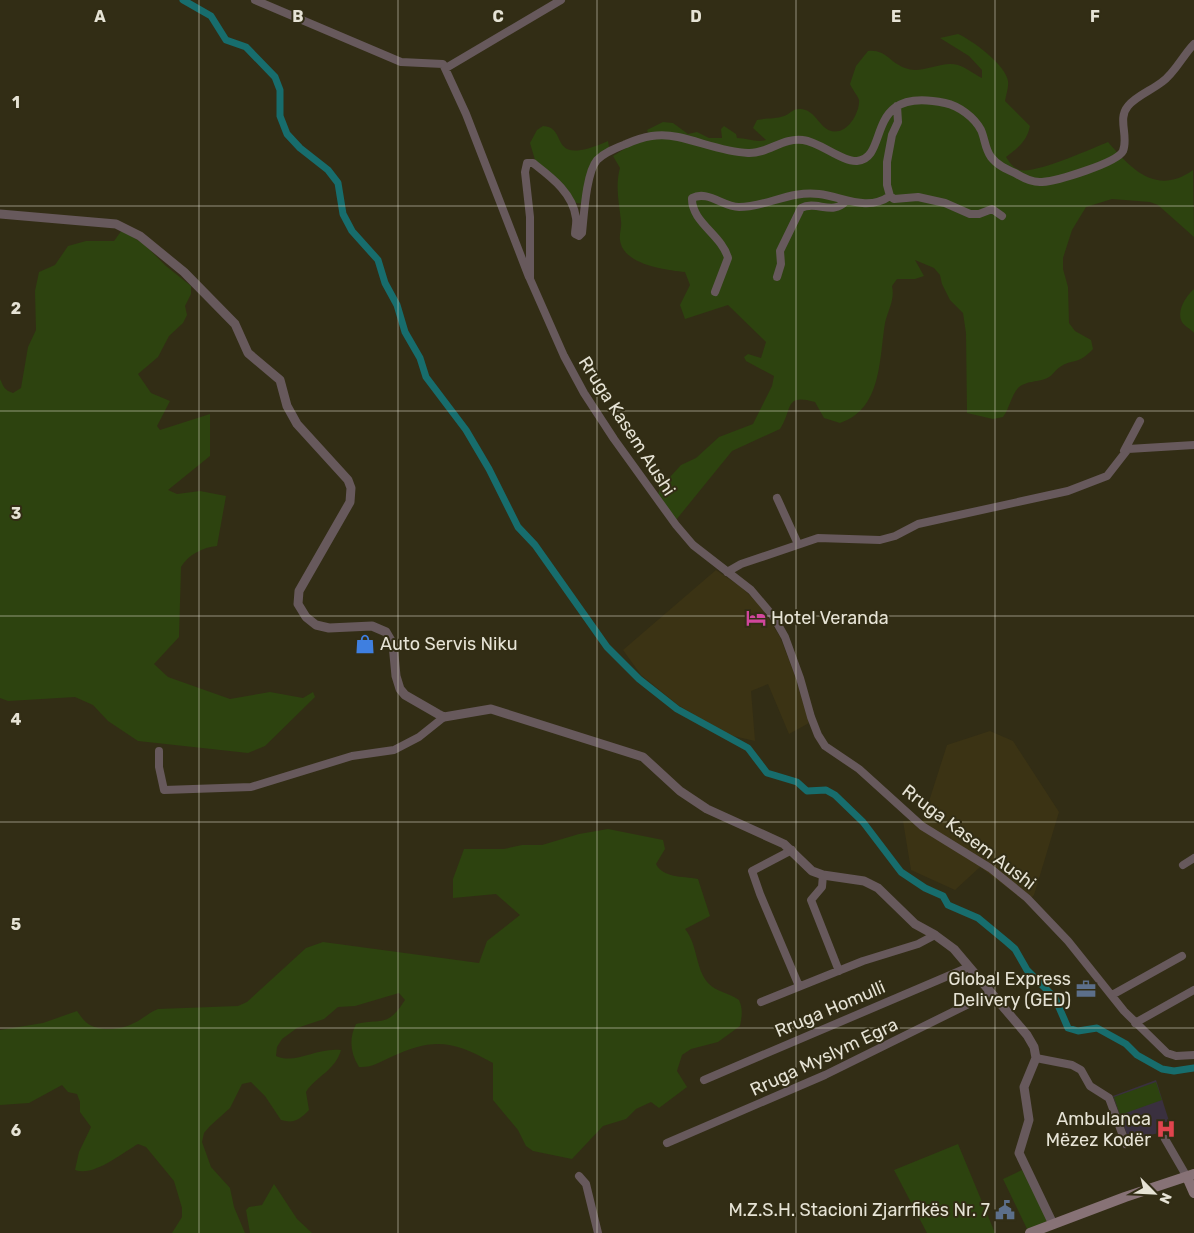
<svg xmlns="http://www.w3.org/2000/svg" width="1194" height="1233" font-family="Rubik,sans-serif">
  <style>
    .built { fill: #3b3314 }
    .education { fill: #3a303f }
    .green { fill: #2d430f }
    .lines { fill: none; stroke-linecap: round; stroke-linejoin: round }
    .canal { stroke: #176d6d; stroke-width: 7 }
    .minor { stroke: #67595c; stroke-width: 8 }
    .tertiary { stroke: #67595c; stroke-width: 9 }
    .secondary { stroke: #877276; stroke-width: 10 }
    .grid { fill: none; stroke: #e6e3d5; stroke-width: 1; stroke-opacity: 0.55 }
    .labels { text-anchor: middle; stroke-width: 4; stroke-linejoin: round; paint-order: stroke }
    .street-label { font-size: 18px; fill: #e6e3d5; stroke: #322d15 }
    .poi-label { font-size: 18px; fill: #e6e3d5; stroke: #322d15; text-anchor: end }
    .grid-label { font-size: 16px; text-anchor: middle; font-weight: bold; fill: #e6e3d5; stroke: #322d15; stroke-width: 4; stroke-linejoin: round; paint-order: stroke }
  </style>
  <rect width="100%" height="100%" fill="#322d15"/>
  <path class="built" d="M716,570L741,587L761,606L780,637L794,673L809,723L789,734L768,684L751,691L755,741L729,735L678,705L641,675L623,650Z
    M990,731L1013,741L1059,812L1034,895L1027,903L980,867L955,890L911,870L903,821L923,820L947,745Z"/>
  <path class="education" d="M1156,1080L1169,1121L1157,1125L1159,1133L1129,1140L1113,1096Z"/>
  <path class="green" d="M958,34C972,40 1006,65 1008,81C1009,87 1006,95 1005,101L1030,126C1027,141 1018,148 1006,157C1010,163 1013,168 1020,170C1035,174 1091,149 1108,142C1132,170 1157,196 1193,170L1194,237L1158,205L1150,202L1112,199L1086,207L1072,230L1063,258V269L1068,287L1069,323L1075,331L1091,340L1093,349C1077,366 1073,358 1060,367C1054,371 1052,377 1045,379C1036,382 1027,381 1019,387C1011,395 1010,408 1003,417L993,419L967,413L966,333L963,313L950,300L942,284L940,275L934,268L915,260L924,276L915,279H897L892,286C895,300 888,310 885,323C879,360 882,409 840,423L824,418L815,402C784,393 793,409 780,429L732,451L676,520L658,495L660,488L681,465L696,458L719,437L753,424L772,386L774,376L746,361L744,357L748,354L761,358L766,342L728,305L685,319L680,305L690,285L685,272C666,270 623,265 620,240C619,234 622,227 621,221C619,203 615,186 620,168L613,156L634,143L650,138L647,130L663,122L673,123L688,134L697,132L709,138H722L721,129L724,126L736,134L737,138C748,138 756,143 766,140L753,128L757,120C766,118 776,119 784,116C790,114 793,108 801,109C818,110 820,135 839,131C850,129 860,111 859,100C858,96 852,89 850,84L856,66L868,51C886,49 890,63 905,68C922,75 941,60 958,65C967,68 974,74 982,78V70L969,56L940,38Z
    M543,126C570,127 545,169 608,141L610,152L601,156L583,204L576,203L567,189L535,160L530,143L537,130Z
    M122,230L145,245L166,266L191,286V294L185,306L187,315L183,323L169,336L158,357L138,374L151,393L170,401L157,426L160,430L210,414V456L168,490L177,494L200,491L226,496L217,546C203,547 188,555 181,567L179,637L154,664L168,677L230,699L270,692L303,698L313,692L315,697L265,746L248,753L138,741L108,721L93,705L75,697L8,701L0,698V379C4,387 4,390 13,393L21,388L28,347L36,330L35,291L39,272L55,265L68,246L86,241H114Z
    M1194,289V333C1191,329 1184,326 1182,322C1176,311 1186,296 1194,289Z
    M608,829L663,840L665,849L656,864C663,878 682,876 698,879L710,916L685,929C698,945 695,968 708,983C716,992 730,993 739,1000C743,1009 742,1016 740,1026L718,1042L691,1049L682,1055L677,1071L687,1087L659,1108L651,1102L636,1109L626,1119L603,1126L572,1159L533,1151L526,1146L518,1130L493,1100V1063C453,1041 434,1037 391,1057C380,1062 371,1068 359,1067C350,1053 349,1038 356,1024C383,1018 387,1028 405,1000L399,993L355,1006L338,1007L324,1019L297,1028L282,1039L277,1047L276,1056C296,1065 316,1047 341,1050C335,1071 316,1076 306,1092L309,1110C300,1119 295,1124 281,1120L265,1096L251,1082L242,1084L230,1108L210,1126L204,1133L202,1142L211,1167L230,1188L234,1207L245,1233H172L182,1217V1208L174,1181L146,1147L138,1144C122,1153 94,1177 75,1170L79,1152L91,1127L80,1112V1102L77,1094L68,1092L62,1085L29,1103L0,1105V1030L43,1023L77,1011C80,1015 83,1020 87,1023C98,1032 122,1030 134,1023C143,1019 148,1013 158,1009L238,1006L247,1002L306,948L323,942L479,963L487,941L520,915L496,894L453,898V879L464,849H504L522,845H542L579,834Z
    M1156,1082L1162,1100L1120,1115L1114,1097Z
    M958,1144L995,1233H927L894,1170Z
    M1022,1170L1048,1221L1027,1229L1003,1179Z
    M274,1184L297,1219L312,1233H250L246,1210L249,1207L262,1205Z"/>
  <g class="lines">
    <path class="canal" d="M183,0L211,16L226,40L246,47L275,77L280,90V116L287,134L300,148L328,170L338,183L343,214L352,231L378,260L385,283L397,305L405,332L420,358L426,377L466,430L489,469L518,527L535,545L607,647L639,679L677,709L748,748L767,773L797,782L807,791L826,790L835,795L863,822L901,872L925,888L943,896L948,905L978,918L1007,942L1015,949L1027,970L1055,998L1068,1028L1078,1031L1097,1028L1126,1044L1137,1055L1162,1069L1174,1071L1194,1068"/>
    <path class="minor" d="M255,0L401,62L443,64L466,114L529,277
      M1194,44C1183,55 1175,73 1162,82C1152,90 1136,96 1128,106C1117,119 1129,136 1123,151C1117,163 1057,181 1042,182C1032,183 1023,178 1015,173C1006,169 997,165 991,157C985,149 985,139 981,130C974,117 959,106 945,103C862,85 891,158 857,161C842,162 820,142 803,140C783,137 768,154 748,153C724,152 701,142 678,137C659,133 644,136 626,144C616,148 605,152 597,160C586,173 584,215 582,233L579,236L575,234C575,229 577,223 576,218C573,193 551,177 533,163H527L525,172L530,217V279L564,356L584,393L614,439L676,525L693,545L751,590L773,616L785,637L800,678L811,717L818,735L825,746L859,769L922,826L990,868L1027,898L1068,941L1124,1011L1167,1053L1176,1056L1194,1055
      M446,68L561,0
      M890,196L894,199L918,197L945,203L970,214H979L992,209L1002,216
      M777,277L781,264L780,251L801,208C816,200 833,216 846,201
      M715,292L728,258C722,235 691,222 692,198C708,190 723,207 739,207C766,207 791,190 819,194C843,197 867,212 890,196L887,185V162L892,135L898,122L897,106
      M1124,451L1140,421
      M777,498L798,544
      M727,572L741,564L818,538L880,540L895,536L918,524L1068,491L1107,476L1128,449L1194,445
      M159,751V767L164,790L251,787L352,756L394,750L419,737L444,717
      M792,850L752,871L760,894L799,986
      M1183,865L1194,858
      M823,875L822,887L811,900L839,971
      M1112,995L1182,956
      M761,1002L863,961L918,944L935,935
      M1135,1023L1194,990
      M1036,1058L1072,1065L1081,1070L1090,1086L1109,1098L1126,1144
      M704,1080L969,967
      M1165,1139L1187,1177
      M667,1143L825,1075L991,993
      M579,1176L586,1184L598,1233"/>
    <path class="tertiary" d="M0,214L116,224L140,236L184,272L235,324L248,353L280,380L287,406L297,424L348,480L351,488L350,502L299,591L298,604L306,617L316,625L329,628L372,626L386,632L393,644L396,676L400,689L405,695L438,714L444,717L491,709L643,757L680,791L707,809L784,844L812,871L823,875L864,881L878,888L915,924L935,935L954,949L1027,1035L1034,1047L1036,1058L1024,1087L1029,1120L1019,1153L1053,1224"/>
    <path class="secondary" d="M1187,1177L1194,1193
      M1030,1233L1125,1197L1194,1174"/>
  </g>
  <path class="grid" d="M199,0V1233M398,0V1233M597,0V1233M796,0V1233M995,0V1233M0,206H1194M0,411H1194M0,616H1194M0,822H1194M0,1028H1194"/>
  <defs>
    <symbol id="hotel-bare" viewBox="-9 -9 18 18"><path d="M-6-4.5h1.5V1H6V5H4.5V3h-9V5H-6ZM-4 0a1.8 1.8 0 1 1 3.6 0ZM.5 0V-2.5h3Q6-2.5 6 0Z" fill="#d1479c" stroke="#322d15" stroke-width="2.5" paint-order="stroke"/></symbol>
    <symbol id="shop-bare" viewBox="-9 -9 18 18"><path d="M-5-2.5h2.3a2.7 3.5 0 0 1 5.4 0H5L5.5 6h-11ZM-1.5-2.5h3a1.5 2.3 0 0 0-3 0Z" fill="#3f7fe0" stroke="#322d15" stroke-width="2.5" paint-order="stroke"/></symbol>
    <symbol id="office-bare" viewBox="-9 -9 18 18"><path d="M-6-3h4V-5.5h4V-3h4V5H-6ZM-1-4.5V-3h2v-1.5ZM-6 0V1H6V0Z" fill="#5c6f8a" stroke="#322d15" stroke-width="2.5" paint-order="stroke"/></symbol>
    <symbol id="hospital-bare" viewBox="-9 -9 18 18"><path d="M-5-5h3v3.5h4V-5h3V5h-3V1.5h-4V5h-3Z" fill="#e0444e" stroke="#322d15" stroke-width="2.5" paint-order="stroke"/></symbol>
    <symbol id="civic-bare" viewBox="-9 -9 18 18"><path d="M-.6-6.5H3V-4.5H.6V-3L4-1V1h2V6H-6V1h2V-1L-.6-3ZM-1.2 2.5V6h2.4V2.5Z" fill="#5c6f8a" stroke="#322d15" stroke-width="2.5" paint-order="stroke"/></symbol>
  </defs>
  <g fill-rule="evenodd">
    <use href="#hotel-bare" x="742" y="604" width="28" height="28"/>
    <use href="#shop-bare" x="351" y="630" width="28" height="28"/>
    <use href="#office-bare" x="1072" y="975" width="28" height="28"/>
    <use href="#hospital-bare" x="1152" y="1115" width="28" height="28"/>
    <use href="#civic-bare" x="991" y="1196" width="28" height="28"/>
  </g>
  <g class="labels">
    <g class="street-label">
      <text transform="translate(627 426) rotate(57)" y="6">Rruga Kasem Aushi</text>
      <text transform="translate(969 837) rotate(37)" y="6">Rruga Kasem Aushi</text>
      <text transform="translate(830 1009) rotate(-23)" y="6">Rruga Homulli</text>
      <text transform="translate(824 1057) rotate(-25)" y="6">Rruga Myslym Egra</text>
    </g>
    <g class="poi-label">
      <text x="771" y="624" text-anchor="start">Hotel Veranda</text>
      <text x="380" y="650" text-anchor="start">Auto Servis Niku</text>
      <text x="1071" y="985">Global Express<tspan x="1071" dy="21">Delivery (GED)</tspan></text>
      <text x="1151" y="1125">Ambulanca<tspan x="1151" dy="21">Mëzez Kodër</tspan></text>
      <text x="990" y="1216">M.Z.S.H. Stacioni Zjarrfikës Nr. 7</text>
    </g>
  </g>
  <g class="grid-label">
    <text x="100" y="22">A</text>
    <text x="298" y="22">B</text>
    <text x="498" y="22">C</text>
    <text x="696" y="22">D</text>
    <text x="896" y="22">E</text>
    <text x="1095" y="22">F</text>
    <text x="16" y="108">1</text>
    <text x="16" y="314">2</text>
    <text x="16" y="519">3</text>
    <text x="16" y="725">4</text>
    <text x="16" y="930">5</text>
    <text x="16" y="1136">6</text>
  </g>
  <g transform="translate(1154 1193) rotate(114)" stroke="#322d15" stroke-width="4" paint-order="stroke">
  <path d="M0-4L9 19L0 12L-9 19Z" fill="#e6e3d5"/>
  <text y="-8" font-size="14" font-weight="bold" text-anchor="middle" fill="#e6e3d5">N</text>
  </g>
</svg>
